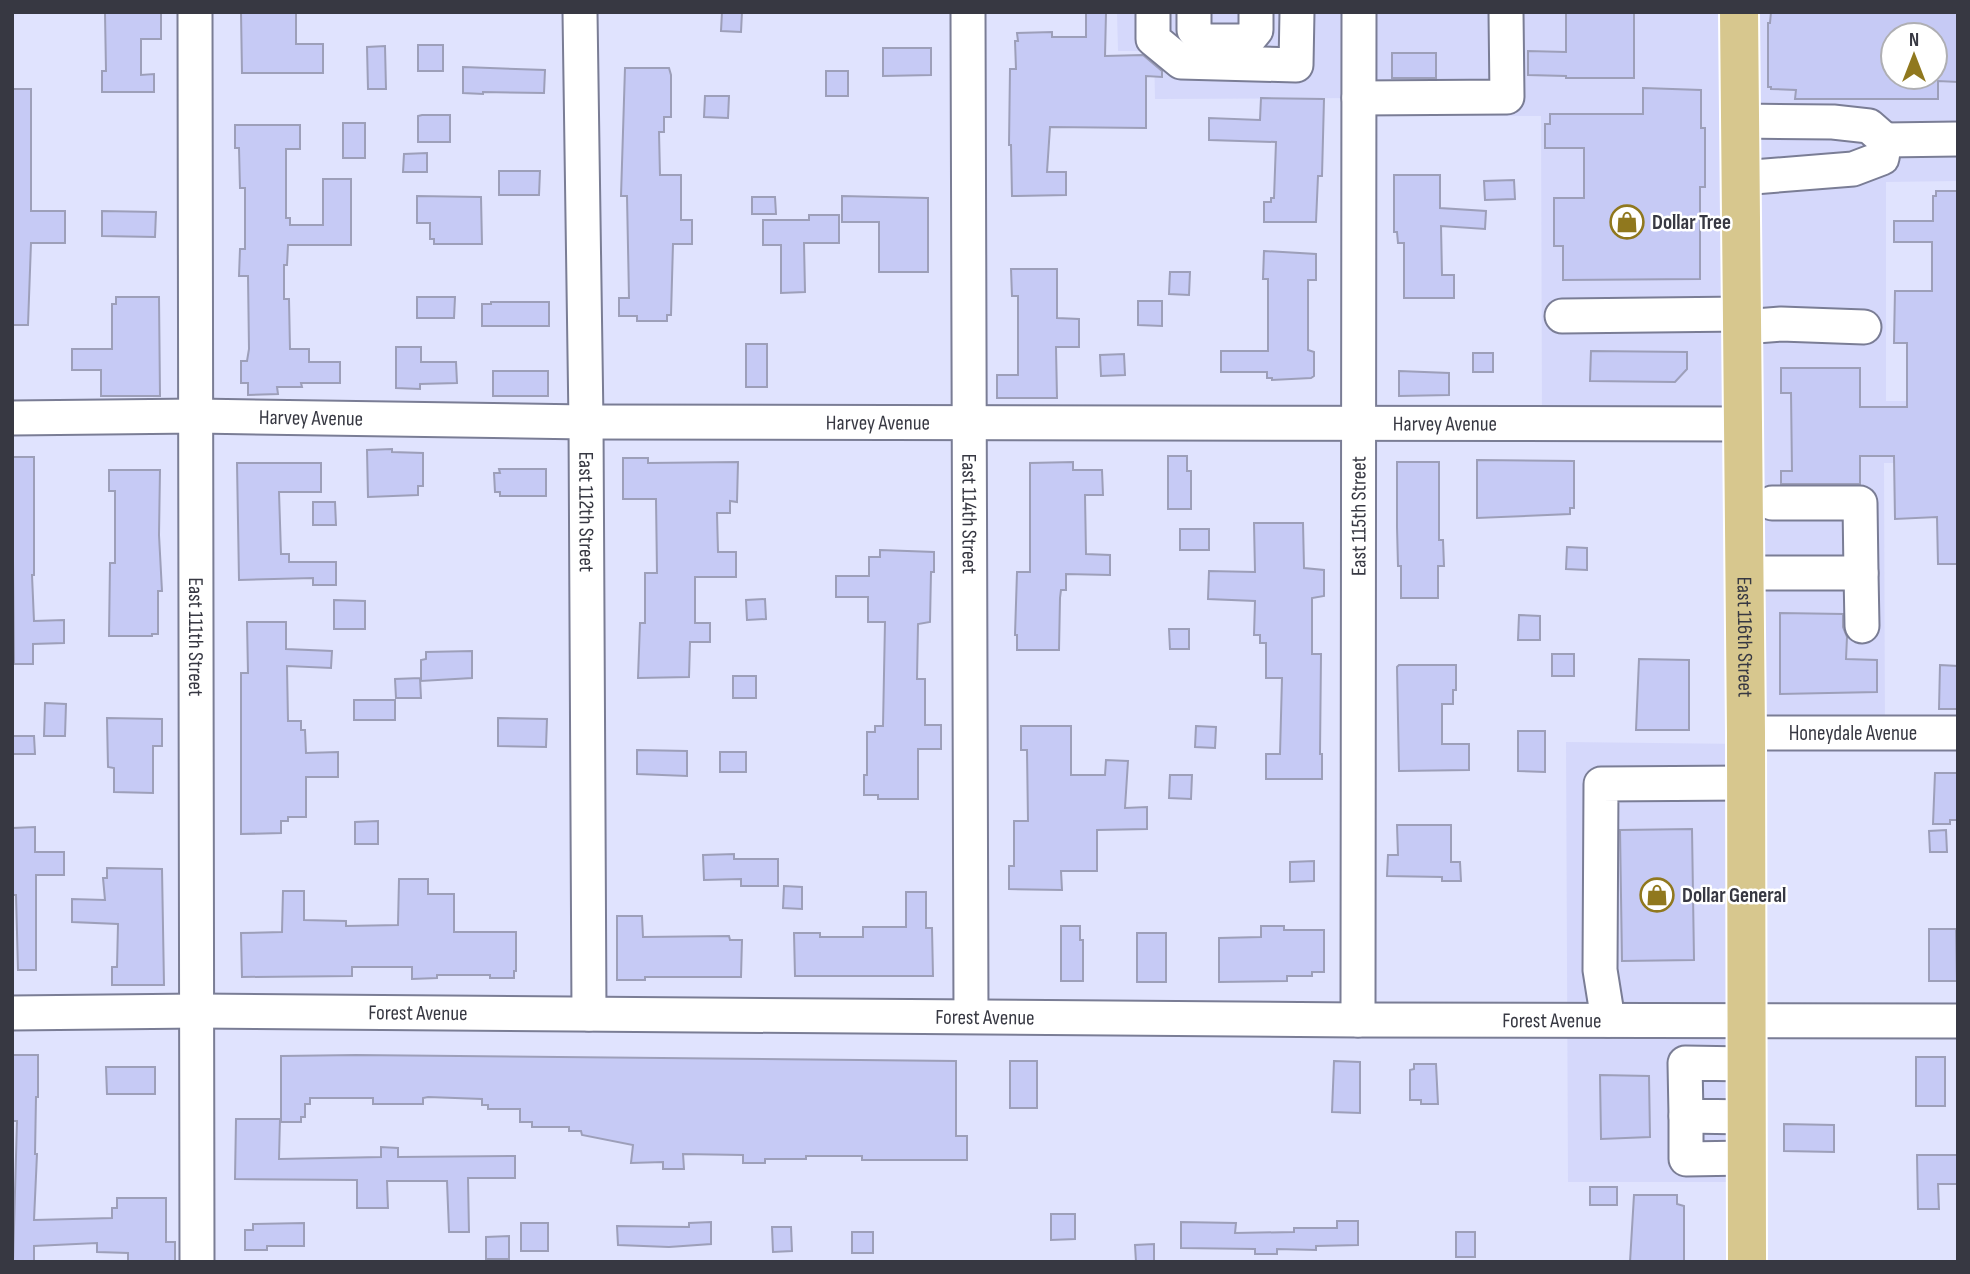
<svg xmlns="http://www.w3.org/2000/svg" width="1970" height="1274" font-family="'Sofia Sans Condensed',sans-serif">
  <style>
    .built { fill: #d5d8fb; fill-rule: evenodd }
    .building { fill: #c6caf5; stroke: #9d9fb9; stroke-width: 2; fill-rule: evenodd }
    .lines { fill: none; stroke-linecap: round; stroke-linejoin: round }
    .minor-casing { stroke: #7a7d95; stroke-width: 37 }
    .major-casing { stroke: #fff; stroke-width: 42 }
    .minor { stroke: #fff; stroke-width: 33 }
    .major { stroke: #d7c78e; stroke-width: 38 }
    .labels { text-anchor: middle; stroke-width: 5; stroke-linejoin: round; paint-order: stroke }
    .poi-label { font-size: 21px; font-weight: bold; fill: #373842; stroke: #fff; text-anchor: start }
    .street-label { font-size: 21px; fill: #373842; stroke: #fff }
  </style>
  <rect width="100%" height="100%" fill="#e0e3fe"/>
  <path class="built" d="M1117,12H1958V181L1886,182V401H1958V463H1884L1885,733H1746L1744,424H1542L1541,116L1359,115L1358,98L1155,99L1154,51H1118ZM1893,35H1935V77H1893Z
    M1566,742L1746,744L1747,1182H1568Z"/>
  <path class="building" d="M155,12L161,13V39H141V75L154,74V92H102V71H106L105,13Z
    M241,12H296V44H323V73H242Z
    M722,12H742L741,32L721,31Z
    M1566,12H1634V78H1566V76L1528,75V51L1566,52Z
    M1771,12H1958V82L1938,81V99H1795L1796,90L1771,89V87H1768V23H1770ZM1893,35H1935V77H1893Z
    M1086,13H1106L1105,56L1143,55L1162,71V77L1146,76V128L1050,127L1047,172H1066V195L1012,196L1011,145H1009L1010,69H1016L1015,41H1018L1017,33L1052,32V37H1086Z
    M418,45H443V71H418Z
    M385,46L386,89H368L367,47Z
    M883,48H931V75L883,76Z
    M1392,53H1436V78H1392Z
    M463,67L545,70L544,93L483,92V94L463,93Z
    M625,68H669L671,75V117H664V132H659L660,175H681V220H692V244H673L671,315H667V321H637V316H619V298H629L627,196H621Z
    M826,71H848V96H826Z
    M1643,88L1701,90V128H1705V187H1700V279L1563,280V246H1554V198H1584V148H1545V124H1550V114H1643Z
    M12,89H31V211H65V243H31L28,325H12Z
    M705,96H729L728,118L704,117Z
    M1261,98L1324,99L1322,176H1318L1316,222H1264V202H1271V198H1274L1276,142L1209,140V118L1260,120Z
    M422,115H450V142H418V116Z
    M343,123H365V158H343Z
    M235,125H300V149H286V218H290V225H323V179H351V245H288L287,265H284V299H289L290,349H309V362H340V383H301L302,387H277L278,394L248,395V383H241V361H247L249,349L248,276H239L240,249H245V188H240L239,148H235Z
    M427,153V172H403L404,154Z
    M499,171H540L539,195H499Z
    M1394,175H1440V208L1486,211L1485,229L1441,226L1442,275H1454V298H1404V243H1398L1397,232H1394Z
    M1514,180L1515,199L1485,200L1484,181Z
    M1936,191H1958V564H1938L1937,517L1895,519L1894,456H1860V484H1781V471H1792L1791,393H1781V368H1860V407H1907V343H1894L1895,291H1932V242H1894V221H1933V196H1936Z
    M417,196L481,197L482,244H434V239H430V223H417Z
    M842,196L928,198V272H879V222H842Z
    M752,197H775L776,214H752Z
    M102,211L156,212L155,237L102,236Z
    M809,215H839V243H804L805,292L781,293V245H763V220H809Z
    M1264,251L1316,254V280H1308V350L1314,352V376L1311,378L1272,380V378H1267V372H1221V351H1268V279H1263Z
    M1011,269H1057V318L1079,319V347H1056L1057,398H997V375H1018V296H1012Z
    M1170,272H1190L1189,295L1169,294Z
    M116,297H159L160,396H101V370H72V349H112V304H116Z
    M417,297H455L454,318H417Z
    M1138,301H1162V326L1138,325Z
    M491,302H549V326H482V304H491Z
    M746,344H767V387H746Z
    M396,347H421V362H456L457,383L420,384V389L396,388Z
    M1591,351L1687,352V369L1675,382L1590,381Z
    M1473,353H1493V372H1473Z
    M1124,354L1125,375L1101,376L1100,355Z
    M493,371H548V396H493Z
    M1399,371L1449,373V395L1399,396Z
    M392,449V452L423,453V486H418V495L368,497L367,450Z
    M1168,456H1187V471H1191V509H1168Z
    M12,457H34V575H32L34,621L64,620V643L33,644V664H14Z
    M623,458H648V463L738,462L737,502L730,501V513H717L718,552H736V577H695V623H710V642H690L689,677L638,678L640,623H645V573H657L656,499H623Z
    M1477,460L1574,461V508H1570V514L1477,518Z
    M1073,462V470H1102L1103,495H1085L1086,554L1110,555V575L1066,574V590H1061L1060,598L1059,650H1017V635H1015L1017,572H1030V463Z
    M1397,462H1439V540H1443L1444,566H1438V598H1401V566H1398L1397,527Z
    M237,463H321V492H279L281,554H289V562H336V585H313V578L239,580Z
    M499,469H546V496H500V492H495L494,473H500Z
    M109,470H160L159,535L162,591H158V634H152V636H109L110,563H115V491H109Z
    M313,502H335L336,525H313Z
    M1254,523H1303L1304,568L1324,570V596L1312,598V654H1321L1320,754H1322V779H1266V754H1280L1282,678H1266V643H1260V635H1254L1255,601L1208,599L1209,571L1255,572Z
    M1180,529H1209V550H1180Z
    M1567,547L1587,548V570L1566,569Z
    M880,550L934,552V572H931L930,622L918,624L917,679H925V725H941V749H918V799H878V795H864V775H867V732H875V726H883L885,622H868V597H836V576H869V557H880Z
    M765,599L766,619L747,620L746,600Z
    M334,600L365,601V629H334Z
    M1780,613L1843,614V627L1847,637L1846,659L1877,660V692L1780,694Z
    M1519,615L1540,616V640H1518Z
    M247,622H286V649L332,651L331,668L287,666L288,721H301V730H305L306,753L338,752V777H306V817H288V821H281V833L241,834V673H248Z
    M1169,629H1189V649H1170Z
    M472,651V678L421,681V660L426,659V652Z
    M1552,654H1574V676H1552Z
    M1639,659L1689,660V730H1636Z
    M1399,665H1456V690H1453V704H1442V744H1469V770L1399,771L1397,667Z
    M1940,665L1958,666V709H1939Z
    M733,676H756V698H733Z
    M420,678L421,698H396L395,679Z
    M354,700H395V720H354Z
    M45,703L66,704L65,736H44Z
    M107,718L162,719V746H153V793L114,792V768L108,767Z
    M498,718L547,719L546,747L498,746Z
    M1021,726H1071V775H1105L1106,760L1128,761L1125,808L1147,807V829L1097,830V871H1061L1062,890L1009,889V866H1014V821H1028L1027,750H1021Z
    M1196,726L1216,727L1215,748L1195,747Z
    M1518,731H1545V772L1518,771Z
    M13,736H34L35,754H13Z
    M637,750L687,751V776L637,774Z
    M720,752H746V772H720Z
    M1935,773H1958V820H1950V824H1933Z
    M1170,775H1192L1191,799L1169,798Z
    M378,821V844H355V822Z
    M1397,825H1451V862H1460L1461,881H1442V877L1387,876L1388,855H1398Z
    M35,827V852H64V875H36V970H18L16,895H13L12,880L13,828Z
    M1692,829L1694,960L1622,961L1620,830Z
    M1946,830L1947,852H1930L1929,831Z
    M734,854V859H778V886H741V879L704,880L703,855Z
    M1314,861V881L1290,882V862Z
    M107,868L162,869L164,985H112V967H117L118,924L72,922V899L105,900L103,878H107Z
    M399,879H428V894H454V932H516V971H514V978H490V975H437V978L412,979V967H352V976L242,977L241,933L282,932L283,891H304V920L346,921V926L398,925Z
    M784,886L802,887V909L783,908Z
    M906,892H926V928H932L933,976H795L794,933H820V937H863V927H906Z
    M617,916H642L643,937L729,936L730,940H742L741,977H645V980H617Z
    M1061,926H1080V940H1083V981H1061Z
    M1261,926H1284V930H1324V972H1312V976H1287V981L1219,982V938L1261,937Z
    M1929,929H1956L1957,981H1929Z
    M1137,933H1166V982H1137Z
    M12,1055H38V1097H36L35,1154H37L34,1220L112,1218V1208H117V1198H166V1242H175V1262H128V1253L97,1252V1243L34,1246V1262H13L17,1121H12Z
    M356,1055L956,1061V1136H967V1160H862V1156H806V1159H765V1163H743V1155L683,1154L684,1169H663V1162L631,1163L633,1145L582,1135L581,1131H569V1127H532V1122H520V1109H488V1105H482V1099L428,1097L423,1098V1104H373V1098H310V1104H305V1117H301V1122H281V1056Z
    M1916,1057H1945V1106H1916Z
    M1010,1061H1037V1108H1010Z
    M1334,1061L1360,1062V1113L1332,1112Z
    M1414,1064H1436L1438,1104H1421V1100H1410V1070L1414,1069Z
    M106,1067H155V1094H107Z
    M1600,1075L1649,1076L1650,1137L1601,1139Z
    M236,1119H280L279,1159L381,1157V1147L398,1148V1157L515,1156V1178H468L469,1232H449L447,1181H387L388,1208H357V1180L235,1179Z
    M1784,1124L1834,1125V1152L1784,1151Z
    M1917,1155H1957L1958,1184H1938L1939,1209H1918Z
    M1590,1187H1617V1205H1590Z
    M1634,1195H1677V1204L1684,1206V1262H1630Z
    M1051,1214H1075V1239L1051,1240Z
    M1337,1221H1358V1245L1316,1246V1250L1277,1249V1254H1255V1249L1181,1248V1222L1236,1223L1235,1233L1294,1232V1228H1337Z
    M711,1222V1244L669,1247L618,1245L617,1226L689,1227V1223Z
    M304,1223V1246H267V1250H245V1230H253V1224Z
    M521,1223H548V1251H521Z
    M772,1227H791L792,1251L773,1252Z
    M852,1232H873V1253H852Z
    M1456,1232H1475V1257H1456Z
    M509,1236V1259H486V1237Z
    M1154,1244V1262H1136L1135,1245Z"/>
  <g class="lines">
    <defs>
      <g id="minor">
        <path id="s1" d="M195,12L197,1262"/>
        <path id="s2" d="M580,12L586,422L589,1014"/>
        <path id="s3" d="M968,12L971,1016"/>
        <path d="M1153,12V39L1181,62L1296,65L1297,12"/>
        <path d="M1194,12V30L1203,41H1247L1256,30V12"/>
        <path d="M1359,98L1507,97L1506,12"/>
        <path d="M1740,121L1833,122L1869,126L1885,140L1882,158L1853,169L1741,178"/>
        <path d="M1885,140L1958,139"/>
        <path d="M1562,316L1743,314"/>
        <path d="M1743,327L1781,324L1864,327"/>
        <path id="s4" d="M12,418L197,416L586,422L1744,424"/>
        <path d="M1745,573H1861L1860,503H1772"/>
        <path d="M1861,573L1862,626"/>
        <path id="s5" d="M1746,733H1958"/>
        <path id="s6" d="M12,1013L198,1011L1358,1020L1958,1021"/>
        <path id="s7" d="M1358,1020L1359,12"/>
        <path d="M1608,1020L1600,970L1601,784L1746,783"/>
        <path d="M1747,1064L1685,1063L1686,1116L1747,1117"/>
        <path d="M1686,1116V1159L1747,1158"/>
      </g>
      <g id="major">
        <path id="s8" d="M1739,12L1746,733L1747,1262"/>
      </g>
    </defs>
    <use href="#minor" class="minor-casing"/>
    <use href="#major" class="major-casing"/>
    <use href="#minor" class="minor"/>
    <use href="#major" class="major"/>
  </g>
  <defs>
    <symbol id="shop-ring" viewBox="-11 -11 22 22"><circle r="9.5" fill="#fff" stroke="#90781e" stroke-width="1.5"/><path d="M-5-2.5h2.3a2.7 3.5 0 0 1 5.4 0H5L5.5 6h-11ZM-1.5-2.5h3a1.5 2.3 0 0 0-3 0Z" fill="#90781e"/></symbol>
  </defs>
  <g fill-rule="evenodd">
    <use href="#shop-ring" x="1608" y="203" width="38" height="38"/>
    <use href="#shop-ring" x="1638" y="876" width="38" height="38"/>
  </g>
  <g class="labels">
    <g class="poi-label">
      <text x="1652" y="229">Dollar Tree</text>
      <text x="1682" y="902">Dollar General</text>
    </g>
    <g class="street-label">
      <text dy="7" stroke="none"><textPath href="#s4" startOffset="299">Harvey Avenue</textPath></text>
      <text dy="7" stroke="none"><textPath href="#s4" startOffset="866">Harvey Avenue</textPath></text>
      <text dy="7" stroke="none"><textPath href="#s4" startOffset="1433">Harvey Avenue</textPath></text>
      <text dy="7" stroke="none"><textPath href="#s2" startOffset="500">East 112th Street</textPath></text>
      <text dy="7" stroke="none"><textPath href="#s3" startOffset="502">East 114th Street</textPath></text>
      <text dy="7" stroke="none"><textPath href="#s7" startOffset="504">East 115th Street</textPath></text>
      <text dy="7" stroke="none"><textPath href="#s1" startOffset="625">East 111th Street</textPath></text>
      <text dy="7" stroke="none"><textPath href="#s8" startOffset="625">East 116th Street</textPath></text>
      <text dy="7" stroke="none"><textPath href="#s5" startOffset="107">Honeydale Avenue</textPath></text>
      <text dy="7" stroke="none"><textPath href="#s6" startOffset="406">Forest Avenue</textPath></text>
      <text dy="7" stroke="none"><textPath href="#s6" startOffset="973">Forest Avenue</textPath></text>
      <text dy="7" stroke="none"><textPath href="#s6" startOffset="1540">Forest Avenue</textPath></text>
    </g>
  </g>
  <rect width="1970" height="1274" fill="none" stroke="#373842" stroke-width="28"/>
  <g transform="translate(1914 56)"><circle r="33" fill="#ffffff" stroke="#afafb3" stroke-width="2"/>
  <path d="M0-5L12 26L0 18L-12 26Z" fill="#90781e"/>
  <text y="-10" font-size="19" font-weight="bold" text-anchor="middle" fill="#373842">N</text>
  </g>
</svg>
